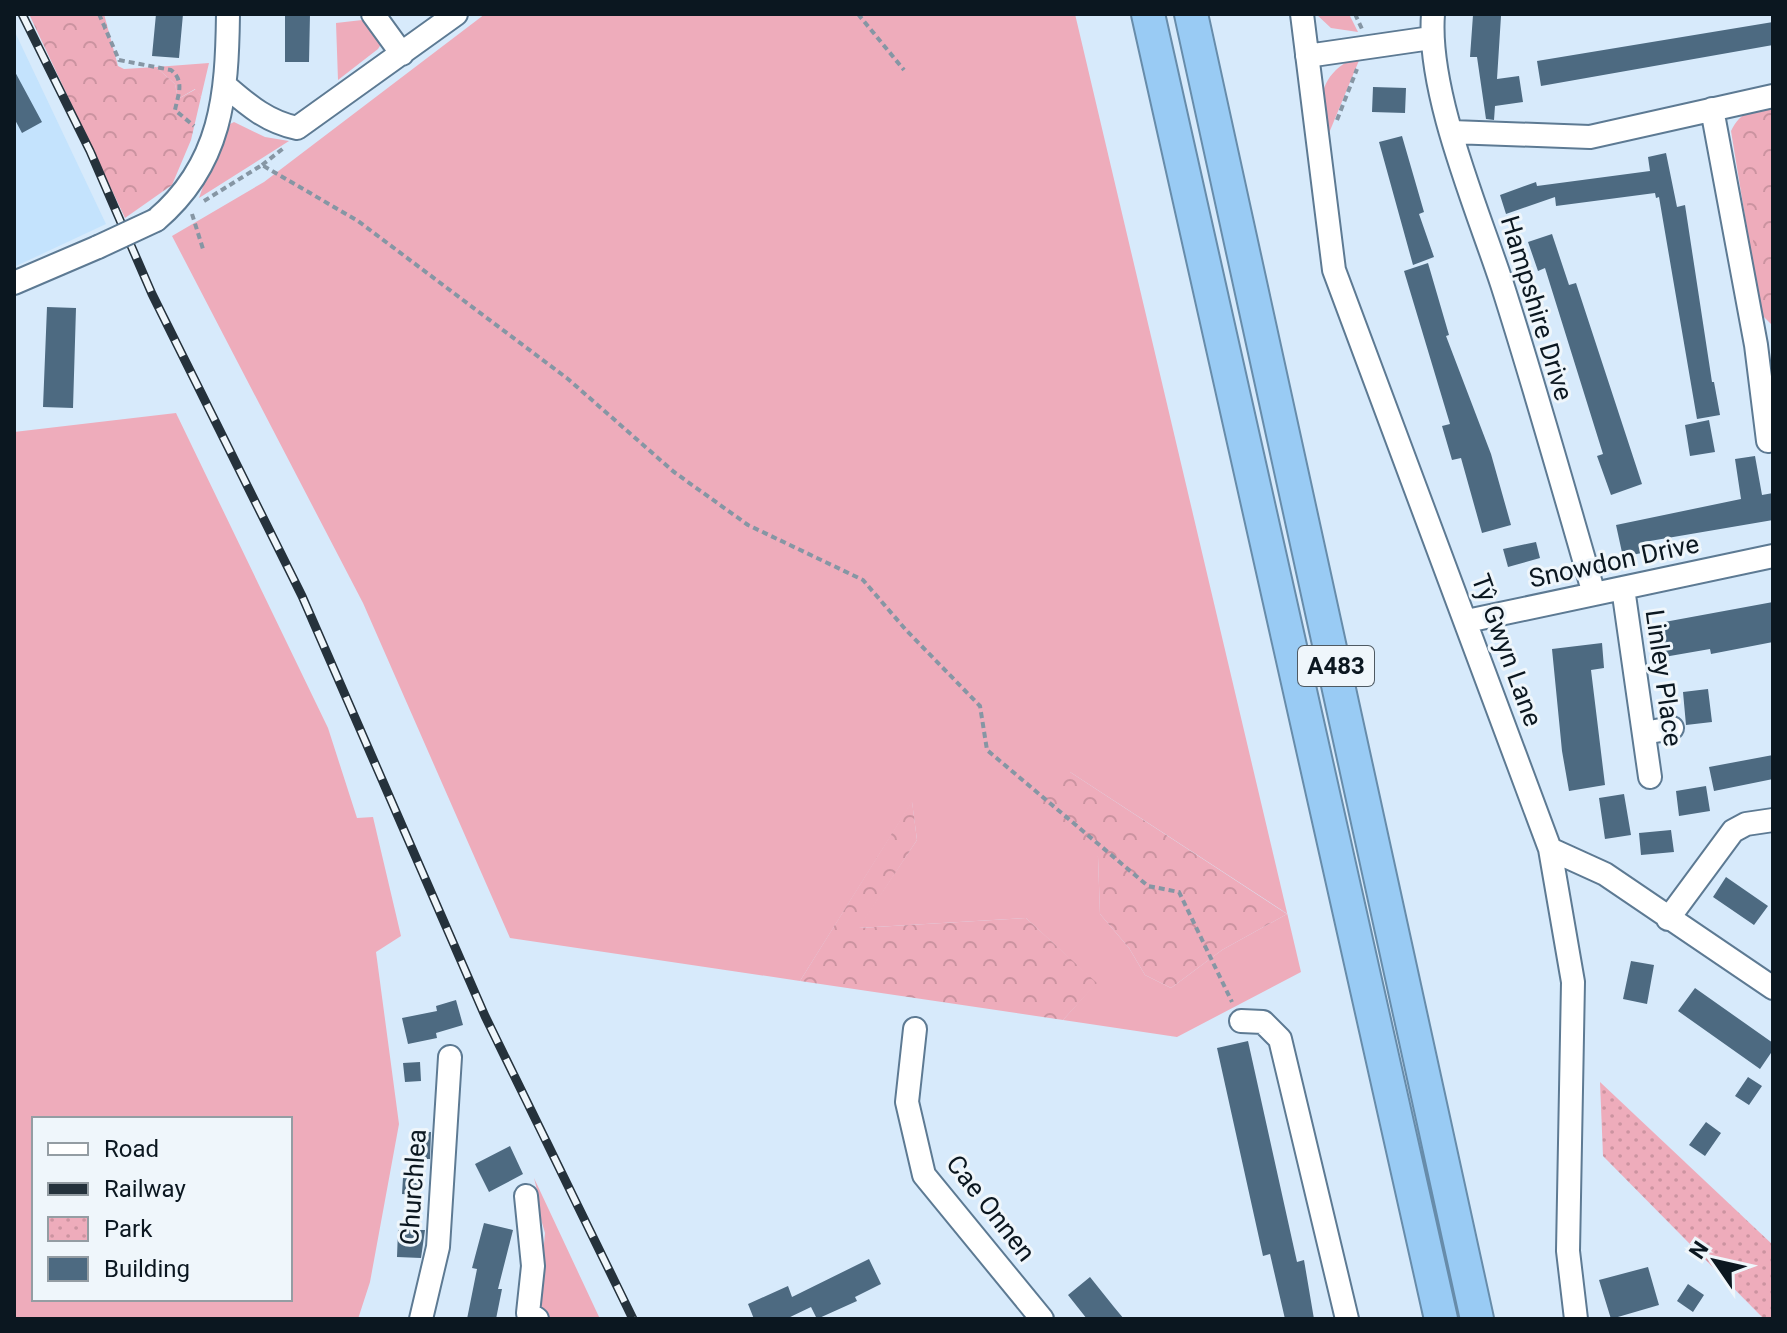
<svg xmlns="http://www.w3.org/2000/svg" width="1787" height="1333" font-family="Roboto,sans-serif">
  <style>
    .built { fill: #c4e3fd }
    .grass { fill: #eeacbb; fill-rule: evenodd }
    .forest { fill: url(#forest-crowns) }
    .park { fill: url(#park-dots) }
    .building { fill: #4d6a81 }
    .lines { fill: none; stroke-linecap: round; stroke-linejoin: round }
    .minor-casing { stroke: #5d7a93; stroke-width: 26 }
    .highway-casing { stroke: #678caa; stroke-width: 36 }
    .path { stroke: #8696a4; stroke-width: 4; stroke-dasharray: 6 4; stroke-linecap: butt }
    .minor { stroke: #fff; stroke-width: 22 }
    .highway { stroke: #99cbf4; stroke-width: 32 }
    .rail-casing { stroke: #25323c; stroke-width: 9 }
    .rail { stroke: #eff6fb; stroke-width: 6; stroke-dasharray: 18; stroke-linecap: butt }
    .minor-bridge-casing { stroke: #5d7a93; stroke-width: 26; stroke-linecap: butt }
    .minor-bridge { stroke: #fff; stroke-width: 22 }
    .labels { text-anchor: middle; stroke-width: 6; stroke-linejoin: round; paint-order: stroke }
    .shield { fill: #eff6fb; stroke: #4f5a62; stroke-width: 2 }
    .shield-label { font-size: 24px; font-weight: bold; fill: #0b1720 }
    .street-label { font-size: 26px; fill: #0b1720; stroke: #eff6fb }
  </style>
  <defs>
    <pattern id="forest-crowns" width="20" height="18" patternUnits="userSpaceOnUse" patternTransform="scale(2)"><rect width="20" height="18" fill="#eeacbb"/><path d="M2 6a3 3 0 1 1 6 0M12 15a3 3 0 1 1 6 0" fill="none" stroke="#cb93a0"/></pattern>
    <pattern id="park-dots" width="8" height="8" patternUnits="userSpaceOnUse" patternTransform="scale(2)"><rect width="8" height="8" fill="#eeacbb"/><path d="M2 2h.1M6 6h.1" fill="none" stroke="#cb93a0" stroke-width="1.8" stroke-linecap="round"/></pattern>
  </defs>
  <rect width="100%" height="100%" fill="#d7eafb"/>
  <path class="built" d="M14,30L106,224L14,267Z"/>
  <path class="grass" d="M485,14H1075L1301,972L1177,1037L1063,1020L1096,983L1026,918L858,928L917,840L912,802L800,981L510,938L363,603L172,236L264,182ZM1070,772L1286,913L1287,914L1222,950L1171,988L1145,975L1129,948L1100,914L1098,857Z
    M1316,14H1349L1358,32L1331,28Z
    M371,19L383,41L378,49L338,80L336,23Z
    M1360,55V58L1322,150C1321,105 1312,76 1360,55Z
    M209,63L201,97L195,89L178,99L175,84L156,67Z
    M1773,105V326L1762,315L1759,302L1731,131C1741,111 1753,109 1773,105Z
    M234,122L265,137L289,141L199,198L224,127Z
    M176,413L328,728L357,818L373,817L401,936L376,952L399,1124L370,1282L358,1319H14V432ZM34,1119H290V1299H34Z
    M534,1178L600,1319H549L538,1307L545,1233L535,1199L537,1190Z"/>
  <path class="forest" d="M29,14H104L118,66L124,69L156,67L175,84L178,99L196,89L201,97L191,140L172,185L125,218Z
    M1773,108V322L1765,313L1735,131L1751,113Z
    M1070,772L1287,914L1222,950L1171,988L1145,975L1129,948L1100,914L1098,857L1033,804Z
    M912,801L917,840L859,928L1026,918L1097,983L1063,1020L800,981Z"/>
  <path class="park" d="M1600,1082L1773,1245V1319H1764L1603,1156Z"/>
  <path class="building" d="M156,14H183L179,58L152,56Z
    M285,14H310L309,62H285Z
    M1473,15L1501,16L1497,79L1519,76L1523,102L1495,106L1494,120L1486,119L1477,57H1470Z
    M1773,22V45L1541,86L1537,61Z
    M14,70L42,122L22,133L14,118Z
    M1373,87L1406,88L1405,113L1372,112Z
    M1402,136L1424,212L1419,214L1434,257L1413,265L1379,142Z
    M1666,153L1677,207L1685,205L1712,382H1714L1720,415L1697,419L1659,197L1656,198L1655,193L1556,206L1555,197L1506,214L1500,195L1536,182L1537,186L1650,171L1648,157Z
    M1552,234L1569,285L1576,283L1642,484L1611,495L1597,456L1603,454L1545,268L1538,271L1528,242Z
    M1428,263L1449,335L1446,336L1491,454L1511,525L1482,533L1461,458L1452,460L1442,426L1450,424L1404,271Z
    M47,307L76,308L73,408L43,407Z
    M1709,420L1715,452L1690,456L1685,425Z
    M1755,456L1762,495L1773,493V520L1644,542L1646,552L1623,557L1616,525L1741,499L1735,459Z
    M1536,542L1540,558L1508,567L1503,549Z
    M1773,602V642L1711,654L1710,649L1664,657L1659,623Z
    M1602,643L1604,668L1591,670L1605,785L1569,791L1562,751L1552,649Z
    M1708,689L1712,722L1686,725L1683,692Z
    M1773,755V779L1714,791L1709,767Z
    M1706,786L1710,811L1679,816L1676,791Z
    M1624,794L1631,835L1605,839L1599,798Z
    M1671,830L1674,852L1641,855L1639,833Z
    M1726,877L1768,906L1754,925L1713,897Z
    M1631,961L1654,965L1647,1004L1623,999Z
    M1695,988L1773,1043V1050L1760,1069L1678,1011Z
    M456,1000L463,1025L436,1033L437,1038L408,1044L402,1018L437,1011L436,1006Z
    M1248,1041L1297,1262L1304,1260L1314,1319H1285L1270,1254L1263,1256L1217,1048Z
    M420,1062L421,1081L405,1082L403,1063Z
    M1748,1077L1762,1086L1749,1105L1735,1096Z
    M1706,1122L1721,1133L1705,1156L1689,1145Z
    M431,1132L430,1159H413V1133Z
    M510,1146L523,1174L489,1192L475,1164Z
    M403,1178L419,1179L418,1195L402,1194Z
    M484,1223L513,1230L498,1289H502L496,1319H467L477,1269L472,1268Z
    M398,1230H425L421,1258L397,1257Z
    M869,1259L881,1284L855,1297L857,1301L817,1319L811,1307L786,1319H754L748,1304L788,1286L792,1297Z
    M1648,1267L1659,1305L1611,1319L1599,1280Z
    M1090,1277L1114,1307L1124,1319H1087L1068,1295Z
    M1688,1284L1704,1295L1693,1312L1677,1301Z"/>
  <g class="lines">
    <defs>
      <path id="minor" d="M373,14L402,54
        M1302,14L1334,270L1550,849L1573,982L1568,1251L1576,1319
        M1433,14C1427,92 1477,208 1502,284C1535,387 1564,491 1594,594
        M1307,56L1431,38
        M227,87C249,106 268,122 297,128L456,14
        M1712,109L1756,345L1768,441
        M1452,132L1590,137L1773,96
        M156,220C222,164 227,95 228,14
        M14,283L98,247
        M1623,588L1650,777
        M1467,621L1773,556
        M1644,733L1672,728
        M1550,849L1605,874L1773,988
        M1668,919L1733,831L1746,824L1773,820
        M1241,1021L1263,1022L1280,1039L1347,1319
        M915,1029L907,1102L924,1175L1042,1319
        M526,1196L533,1266L528,1313L537,1319
        M421,1319L438,1247L450,1057"/>
      <path id="highway" d="M1148,14L1441,1319
        M1191,14L1477,1319"/>
    </defs>
    <use href="#minor" class="minor-casing"/>
    <use href="#highway" class="highway-casing"/>
    <path class="path" d="M99,14L119,60L171,70C185,81 178,95 175,110L194,126
      M858,14L904,70
      M1355,14L1362,29
      M1337,120L1357,69
      M262,165L285,147
      M204,201L262,165L358,221L568,379L674,472L748,525L863,580L906,630L980,706L987,750L1148,886L1179,892L1232,1002
      M192,214L203,249"/>
    <use href="#minor" class="minor"/>
    <use href="#highway" class="highway"/>
    <defs>
      <path id="rail" d="M22,14L90,151L152,294L302,596L485,1016L633,1319"/>
    </defs>
    <use href="#rail" class="rail-casing"/>
    <use href="#rail" class="rail"/>
    <defs>
      <path id="minor-bridge" d="M98,247L156,220"/>
    </defs>
    <use href="#minor-bridge" class="minor-bridge-casing"/>
    <use href="#minor-bridge" class="minor-bridge"/>
  </g>
  <g class="labels">
    <rect class="shield" x="1298" y="646" width="76" height="40" rx="6"/>
    <g class="shield-label">
      <text x="1336" y="674">A483</text>
    </g>
    <g class="street-label">
      <text transform="translate(1537 308) rotate(73)" y="9">Hampshire Drive</text>
      <text transform="translate(1614 561) rotate(-12)" y="9">Snowdon Drive</text>
      <text transform="translate(1507 650) rotate(70)" y="9">Tŷ Gwyn Lane</text>
      <text transform="translate(1664 678) rotate(82)" y="9">Linley Place</text>
      <text transform="translate(413 1187) rotate(-86)" y="9">Churchlea</text>
      <text transform="translate(991 1208) rotate(52)" y="9">Cae Onnen</text>
    </g>
  </g>
  <rect width="1787" height="1333" fill="none" stroke="#0b1720" stroke-width="32"/>
  <rect x="32" y="1117" width="260" height="184" fill="#eff6fb" stroke="#949da3" stroke-width="2"/>
  <rect x="48" y="1143" width="40" height="12" fill="#ffffff" stroke="#949da3" stroke-width="2"/>
  <text x="104" y="1157" font-size="24" fill="#0b1720">Road</text>
  <rect x="48" y="1183" width="40" height="12" fill="#25323c" stroke="#949da3" stroke-width="2"/>
  <text x="104" y="1197" font-size="24" fill="#0b1720">Railway</text>
  <rect x="48" y="1217" width="40" height="24" fill="url(#park-dots)" stroke="#949da3" stroke-width="2"/>
  <text x="104" y="1237" font-size="24" fill="#0b1720">Park</text>
  <rect x="48" y="1257" width="40" height="24" fill="#4d6a81" stroke="#949da3" stroke-width="2"/>
  <text x="104" y="1277" font-size="24" fill="#0b1720">Building</text>
  <g transform="translate(1715 1261) rotate(304)" stroke="#eff6fb" stroke-width="6" paint-order="stroke">
  <path d="M0-6L14 30L0 20L-14 30Z" fill="#0b1720"/>
  <text y="-12" font-size="22" font-weight="bold" text-anchor="middle" fill="#0b1720">N</text>
  </g>
</svg>
